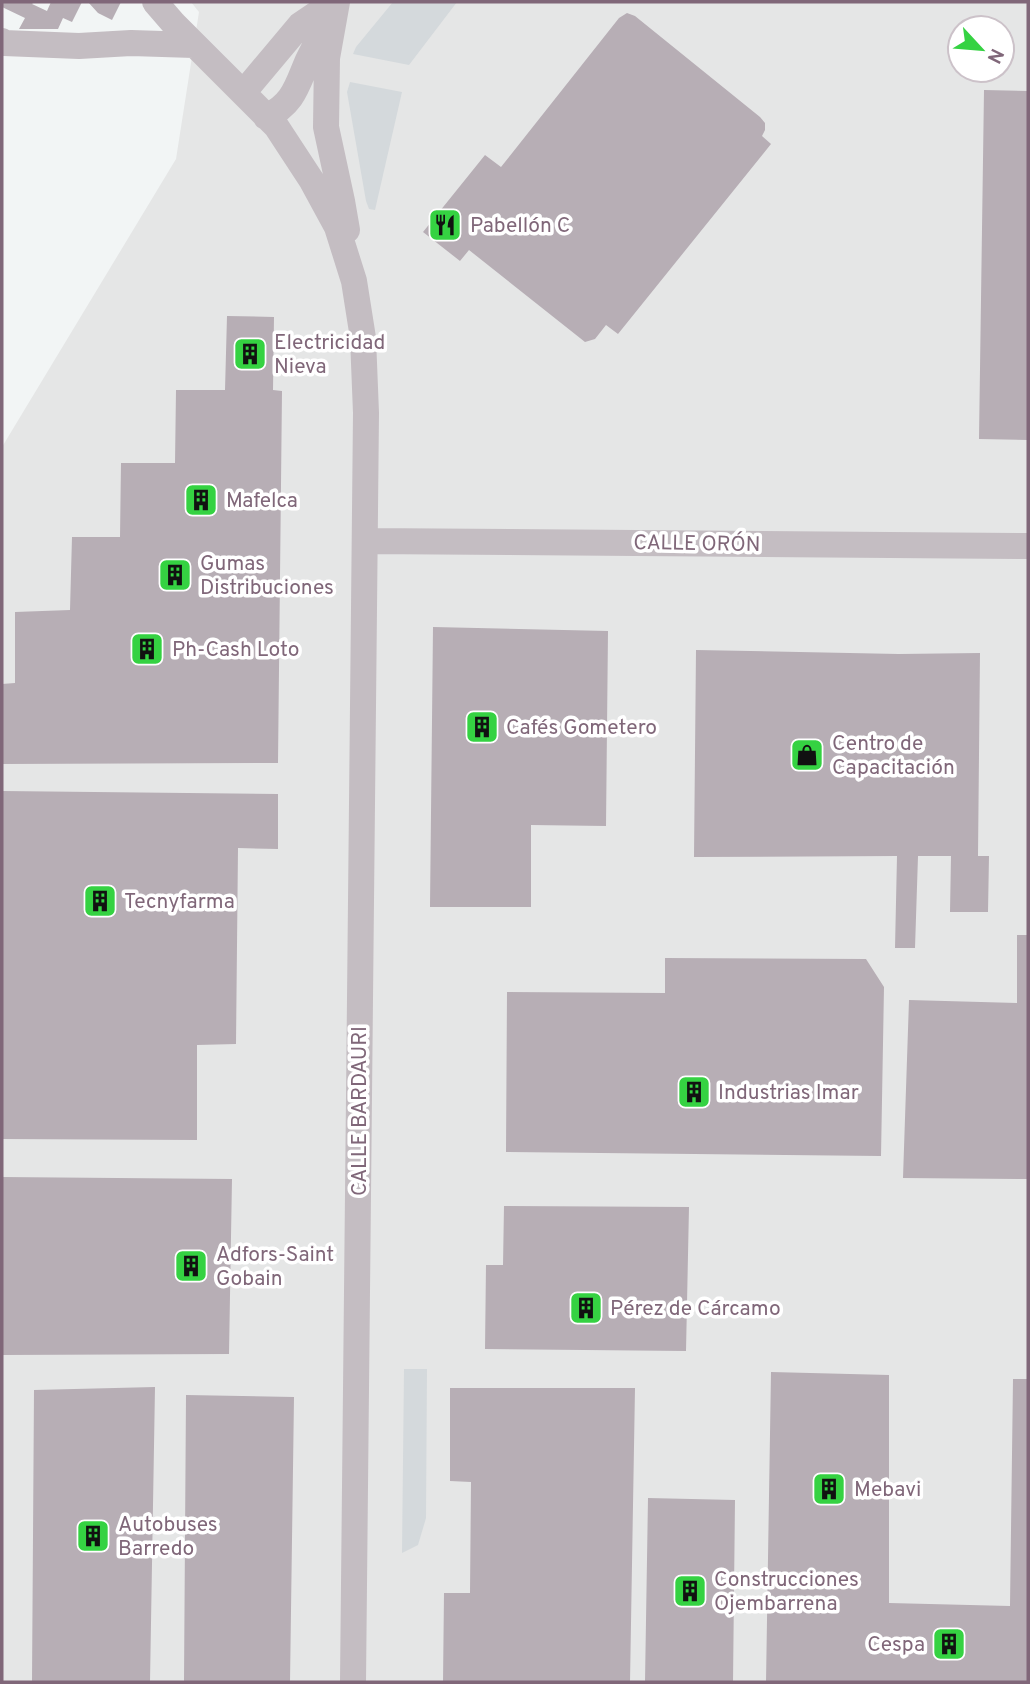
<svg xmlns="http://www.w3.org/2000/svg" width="1030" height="1684" font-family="Overpass,sans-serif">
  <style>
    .built { fill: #e5e6e6; fill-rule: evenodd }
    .green { fill: #d4d9dc }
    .building { fill: #b7aeb5 }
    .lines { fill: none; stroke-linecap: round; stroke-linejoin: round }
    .minor { stroke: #c4bdc2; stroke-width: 26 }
    .labels { text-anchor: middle; stroke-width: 7; stroke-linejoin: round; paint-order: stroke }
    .poi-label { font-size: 21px; fill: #806779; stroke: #fff; text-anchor: start }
    .street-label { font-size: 21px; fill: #806779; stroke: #fff }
  </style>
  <rect width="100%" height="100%" fill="#f2f5f5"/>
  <path class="built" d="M191,2H1028V1682H2V447L176,159L199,12ZM960,28H1002V70H960Z"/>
  <path class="green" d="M393,2H457L409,65L353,54L356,47Z
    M350,82L402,92L375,210L369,209L366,201L347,92Z
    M404,1369H427L426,1518L418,1545L402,1553Z"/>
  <path class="building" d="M2,2H34L32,4L47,11L51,2H82L72,22L63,18L58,29H19L25,18L2,7Z
    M88,2H121L112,20L98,13Z
    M627,13L635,16L760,117L765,123V130L762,136L771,144L618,334L606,325L595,339L585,342L469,250L460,261L423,232L485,155L501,167L619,18Z
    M984,90L1028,91V440L979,439Z
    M227,316L274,317L273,390L282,391L278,763L2,764V684L15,683V612L70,610L72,537H120L121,463H175L176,390H225Z
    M433,627L608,631L606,826L531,825V907H430Z
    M696,650L899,654L980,653L978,856H989L988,912H950L951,856H918L915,948H895L897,856L694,857Z
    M2,791L278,794V849L238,848L236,1044L197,1045V1140L2,1139Z
    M1017,935H1028V1179L903,1178L909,1000L1017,1003Z
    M665,958L866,959L884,987L881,1156L506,1152L507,992L665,993Z
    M2,1177L232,1179L229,1354L2,1355Z
    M504,1206L689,1207L686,1351L485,1349L486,1265H503Z
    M771,1372L889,1375V1603L1010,1606L1013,1379H1028V1682H766Z
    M155,1387L150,1682H32L34,1390Z
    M450,1388H635L630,1682H443L444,1593H470L471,1482L450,1481Z
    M186,1395L294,1397L290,1682H184Z
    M648,1498L735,1500L733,1682H645Z"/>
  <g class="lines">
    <path class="minor" d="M155,2L174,24L276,126L312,181L337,227L354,281L363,338L366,413L353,1682
      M337,2L327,58L326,127L342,201L347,230
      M2,41L4,43L79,46L131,43L194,45
      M243,93L300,25L334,2
      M266,117C294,104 297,85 308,60C313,50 318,40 323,30
      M365,541L1028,546"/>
  </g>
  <defs>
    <symbol id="restaurant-square" viewBox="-11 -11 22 22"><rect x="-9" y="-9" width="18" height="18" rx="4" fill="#35d242" stroke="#fff"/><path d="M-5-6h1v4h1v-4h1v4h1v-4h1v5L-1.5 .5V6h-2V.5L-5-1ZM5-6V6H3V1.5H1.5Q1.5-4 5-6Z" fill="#111"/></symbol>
    <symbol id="building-square" viewBox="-11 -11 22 22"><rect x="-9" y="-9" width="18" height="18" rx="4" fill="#35d242" stroke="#fff"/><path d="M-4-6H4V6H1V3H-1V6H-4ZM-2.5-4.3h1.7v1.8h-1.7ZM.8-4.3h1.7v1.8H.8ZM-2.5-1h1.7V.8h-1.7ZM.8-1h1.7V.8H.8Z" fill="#111"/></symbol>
    <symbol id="shop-square" viewBox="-11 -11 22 22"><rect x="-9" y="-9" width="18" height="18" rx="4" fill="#35d242" stroke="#fff"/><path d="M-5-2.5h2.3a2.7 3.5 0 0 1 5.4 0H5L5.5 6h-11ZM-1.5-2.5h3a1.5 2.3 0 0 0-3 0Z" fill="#111"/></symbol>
  </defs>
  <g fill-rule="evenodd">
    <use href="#restaurant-square" x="426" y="206" width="38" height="38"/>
    <use href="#building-square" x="231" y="335" width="38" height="38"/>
    <use href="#building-square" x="182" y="481" width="38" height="38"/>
    <use href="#building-square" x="156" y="556" width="38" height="38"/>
    <use href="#building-square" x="128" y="630" width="38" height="38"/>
    <use href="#building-square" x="463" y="708" width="38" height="38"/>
    <use href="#shop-square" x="788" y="736" width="38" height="38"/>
    <use href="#building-square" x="81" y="882" width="38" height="38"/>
    <use href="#building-square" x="675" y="1073" width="38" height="38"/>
    <use href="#building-square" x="172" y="1247" width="38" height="38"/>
    <use href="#building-square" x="567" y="1289" width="38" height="38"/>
    <use href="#building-square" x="810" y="1470" width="38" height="38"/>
    <use href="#building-square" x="74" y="1517" width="38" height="38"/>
    <use href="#building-square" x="671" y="1572" width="38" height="38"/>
    <use href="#building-square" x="930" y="1625" width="38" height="38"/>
  </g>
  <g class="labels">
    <g class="poi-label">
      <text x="470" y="232">Pabellón C</text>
      <text x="274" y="349">Electricidad<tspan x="274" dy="24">Nieva</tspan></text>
      <text x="226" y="507">Mafelca</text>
      <text x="200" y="570">Gumas<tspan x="200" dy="24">Distribuciones</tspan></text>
      <text x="172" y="656">Ph-Cash Loto</text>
      <text x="506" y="734">Cafés Gometero</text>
      <text x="832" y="750">Centro de<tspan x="832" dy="24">Capacitación</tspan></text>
      <text x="124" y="908">Tecnyfarma</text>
      <text x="718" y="1099">Industrias Imar</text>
      <text x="216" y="1261">Adfors-Saint<tspan x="216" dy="24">Gobain</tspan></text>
      <text x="610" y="1315">Pérez de Cárcamo</text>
      <text x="854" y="1496">Mebavi</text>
      <text x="118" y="1531">Autobuses<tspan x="118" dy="24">Barredo</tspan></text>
      <text x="714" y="1586">Construcciones<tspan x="714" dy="24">Ojembarrena</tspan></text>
      <text x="925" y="1651" text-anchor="end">Cespa</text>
    </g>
    <g class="street-label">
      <text transform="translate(697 543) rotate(1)" y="7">CALLE ORÓN</text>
      <text transform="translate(359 1111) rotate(-90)" y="7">CALLE BARDAURI</text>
    </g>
  </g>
  <rect width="1030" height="1684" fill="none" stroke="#806779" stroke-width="7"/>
  <g transform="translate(981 49) rotate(116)"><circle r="33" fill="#ffffff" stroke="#ccc2c9" stroke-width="2"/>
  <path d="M0-5L12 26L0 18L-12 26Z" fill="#35d242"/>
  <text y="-10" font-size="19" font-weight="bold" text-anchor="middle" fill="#806779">N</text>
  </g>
</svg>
